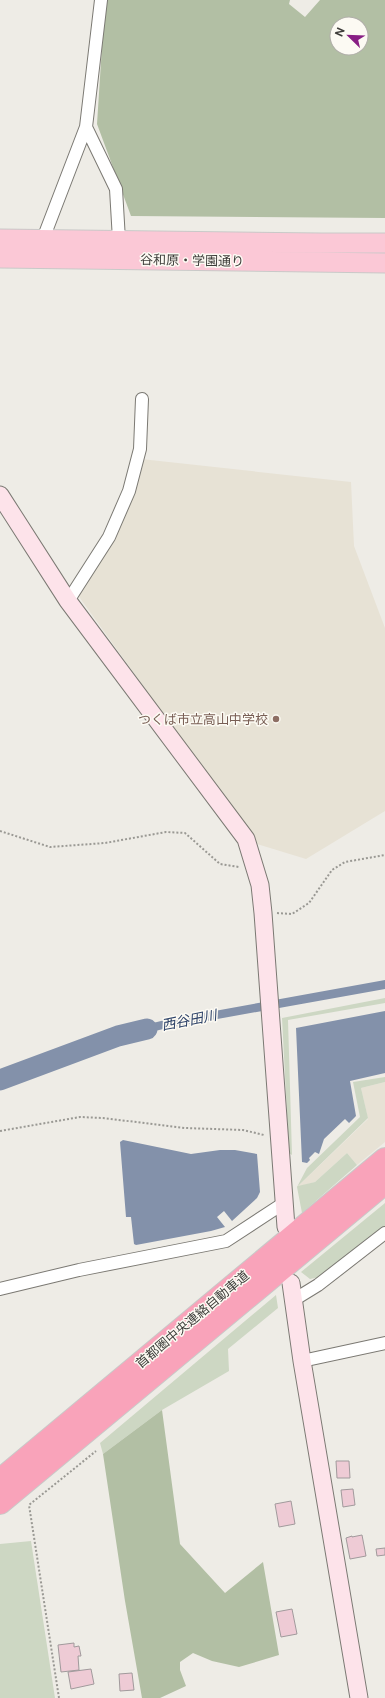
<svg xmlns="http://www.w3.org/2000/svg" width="385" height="1698" font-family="'Public Sans','Noto Sans JP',sans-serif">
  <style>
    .built { fill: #e7e2d5 }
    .green { fill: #cdd7c3 }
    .forest { fill: #b2bfa4; fill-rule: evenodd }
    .water { fill: #8391aa }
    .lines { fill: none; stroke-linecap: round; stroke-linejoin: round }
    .river { stroke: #8391aa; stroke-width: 21 }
    .building { fill: #eecbd5; stroke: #a19a9c }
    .street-casing { stroke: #7b7973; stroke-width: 14 }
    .secondary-casing { stroke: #7b7973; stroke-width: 19 }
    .primary-casing { stroke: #c9c9c8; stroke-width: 21 }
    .highway-casing { stroke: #c9c9c8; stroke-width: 24 }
    .path { stroke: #9a9994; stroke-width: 2; stroke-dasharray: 2 2; stroke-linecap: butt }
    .street { stroke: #fff; stroke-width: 12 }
    .secondary { stroke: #fde3ea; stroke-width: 17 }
    .primary { stroke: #fbc8d6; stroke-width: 19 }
    .highway { stroke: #f9a3ba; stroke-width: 22 }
    .education-dot { fill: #8d6e63; stroke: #fcfaf3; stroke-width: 1.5 }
    .labels { text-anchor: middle; stroke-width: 3; stroke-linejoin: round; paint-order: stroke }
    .street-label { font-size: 13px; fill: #3e3d3a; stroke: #fcfaf3 }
    .education-label { font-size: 13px; fill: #785e54; stroke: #fcfaf3; text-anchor: end }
    .water-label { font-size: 14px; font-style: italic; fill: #2e4369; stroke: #fcfaf3 }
  </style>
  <rect width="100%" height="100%" fill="#eeece6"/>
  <path class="built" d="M141,459L351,482L354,546L385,628V811L306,859L257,844L77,594Z
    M385,1082V1142L357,1165L347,1153L315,1182L297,1187L368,1119L361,1088Z"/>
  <path class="green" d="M385,998V1003L288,1020L292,1155L289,1153L282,1018Z
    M385,1077V1082L361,1088L368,1118L298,1186L315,1182L347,1153L357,1165L302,1213L297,1187L307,1168L360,1117L353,1082Z
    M385,1203V1227L320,1277L310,1279L301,1272Z
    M276,1295L278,1308L228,1349L229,1371L162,1410L103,1454L100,1443Z
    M31,1541L55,1698H0V1544Z"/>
  <path class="forest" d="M105,0H290L289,4L305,17L320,0H385V218L131,216L97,124ZM337,24H361V48H337Z
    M162,1410L180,1544L225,1593L263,1562L279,1655L239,1667L212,1661L193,1653L180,1662V1670L186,1686L160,1698H142L125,1601L103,1454Z"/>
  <path class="water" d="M385,980V989L167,1028L120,1040L117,1032L165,1020Z
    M385,1011V1073L350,1081L356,1116L349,1123L345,1119L324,1139L319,1154L315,1152L309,1158L310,1160L307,1163L302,1162L296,1028Z
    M123,1140L191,1154L220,1150H235L257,1154L260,1192L257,1198L232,1221L224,1211L217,1217L225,1227L211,1231L136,1245L134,1244L131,1217H126L120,1142Z"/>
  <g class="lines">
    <path class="river" d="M0,1080L118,1036L147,1029"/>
  </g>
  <path class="building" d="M336,1461H349L350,1478H337Z
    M353,1489L355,1505L343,1507L341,1490Z
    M291,1501L295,1524L279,1527L275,1504Z
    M362,1535L366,1556L350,1559L346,1538L352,1536V1537Z
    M385,1548V1555L377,1556L376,1549Z
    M292,1609L297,1634L281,1637L276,1612Z
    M74,1643V1647L79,1646L81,1656H78L79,1670L61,1672L58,1645Z
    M91,1669L94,1684L71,1689L68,1672Z
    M132,1673L134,1690L120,1691L119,1674Z"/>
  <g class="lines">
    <defs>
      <path id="street" d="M101,0L86,127L116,189L119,240
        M43,239L86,127
        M68,601L109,537L129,491L140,449L142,399
        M0,1289L79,1270L226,1241L284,1203
        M292,1301L318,1285L385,1233
        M302,1361L385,1343"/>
      <path id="secondary" d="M0,495L68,601L246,839L260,885L263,913L286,1227
        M291,1283L302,1361L359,1698"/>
      <path id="primary" d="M0,239L321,243H385
        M0,258L385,263"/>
      <path id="highway" d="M0,1480L385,1159
        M0,1503L385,1183"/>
    </defs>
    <use href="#street" class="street-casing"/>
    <use href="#secondary" class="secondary-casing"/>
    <use href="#primary" class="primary-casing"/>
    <use href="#highway" class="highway-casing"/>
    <path class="path" d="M0,831L50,847L105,843L166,832L185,833L220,864L239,867
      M277,913L292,914L309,903L332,870L345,862L385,855
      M0,1131L80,1117L103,1118L185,1128L243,1130L264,1135
      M59,1698L29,1505L96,1451"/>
    <use href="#street" class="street"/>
    <use href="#secondary" class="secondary"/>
    <use href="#primary" class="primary"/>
    <use href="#highway" class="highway"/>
  </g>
  <circle class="education-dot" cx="276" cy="719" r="4"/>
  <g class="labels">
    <g class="street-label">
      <text transform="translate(192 260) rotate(1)" y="5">谷和原・学園通り</text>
      <text transform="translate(192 1319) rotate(-40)" y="5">首都圏中央連絡自動車道</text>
    </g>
    <g class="education-label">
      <text x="268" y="724">つくば市立高山中学校</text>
    </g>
    <g class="water-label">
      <text transform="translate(189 1020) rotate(-11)" y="5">西谷田川</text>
    </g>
  </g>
  <g transform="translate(349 36) rotate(293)"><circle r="19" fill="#fcfaf3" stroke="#b0aea9"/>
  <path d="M0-3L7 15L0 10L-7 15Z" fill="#881e84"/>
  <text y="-6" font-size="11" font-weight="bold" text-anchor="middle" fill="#3e3d3a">N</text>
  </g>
</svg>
